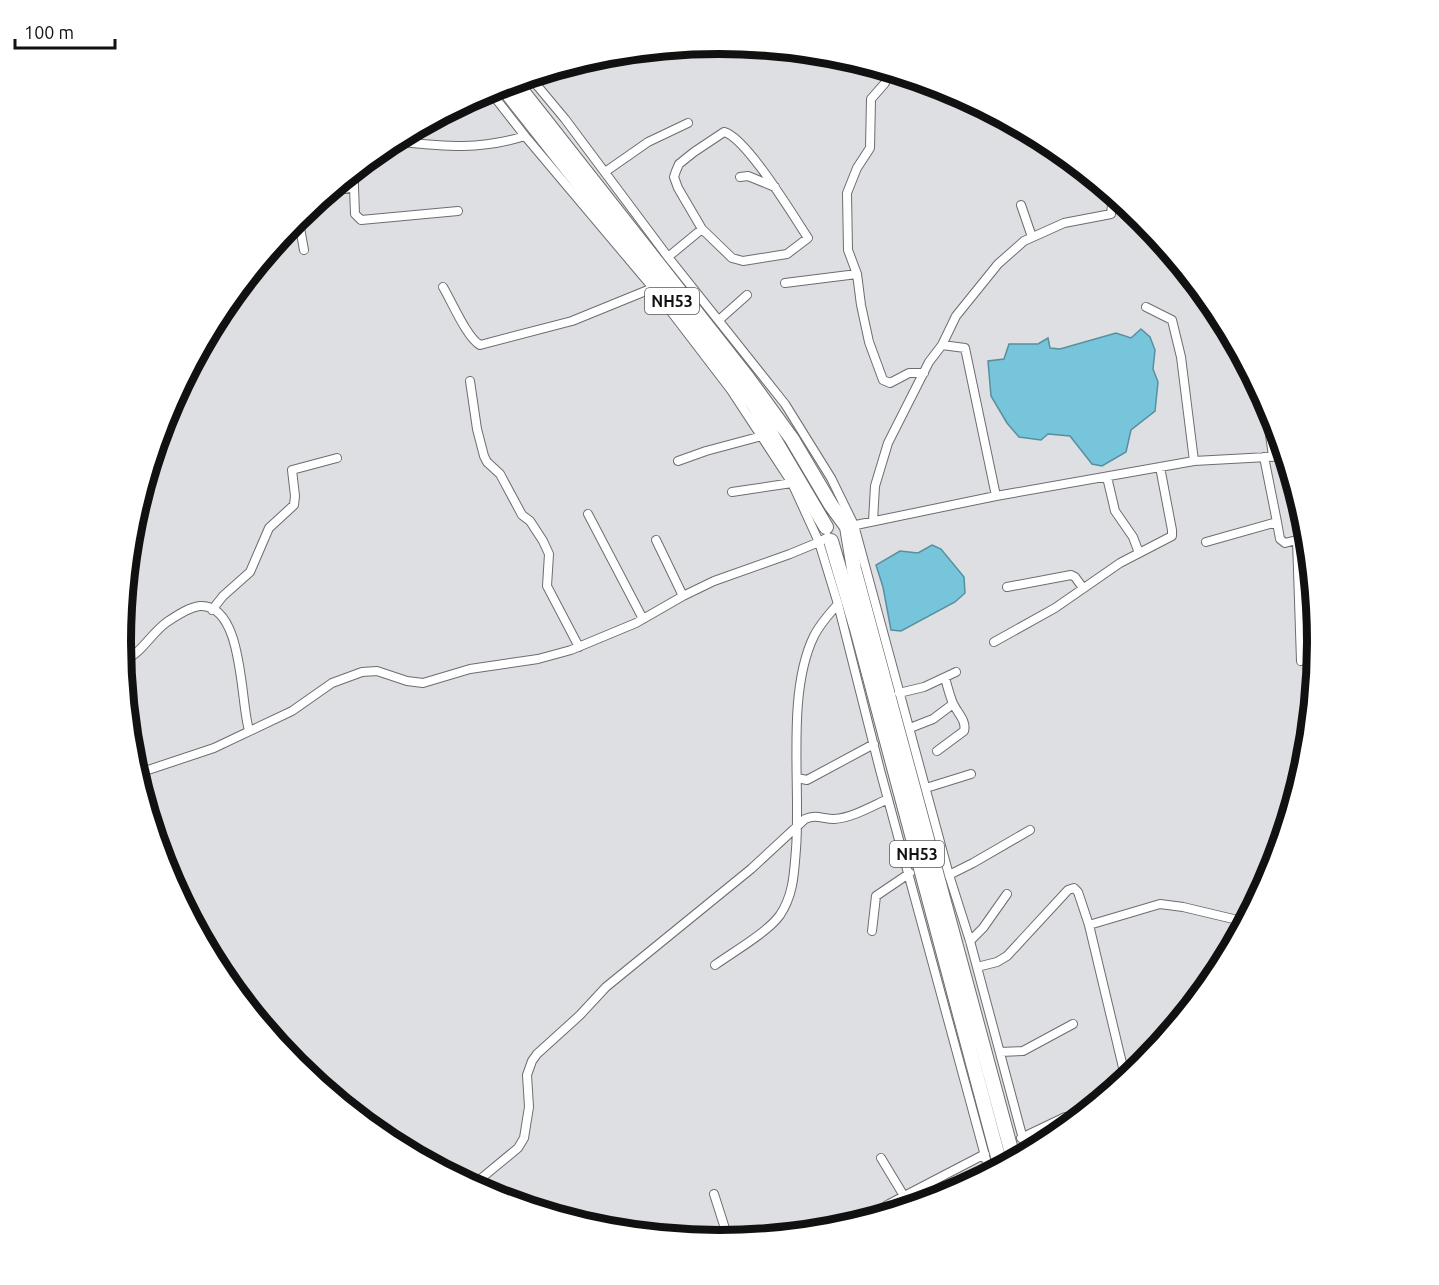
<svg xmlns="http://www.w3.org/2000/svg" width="1439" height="1285" font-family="Ubuntu,sans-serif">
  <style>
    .water { fill: #77c5db; stroke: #588f9f; stroke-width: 1.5 }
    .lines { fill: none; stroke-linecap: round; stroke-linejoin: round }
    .street-casing { stroke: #6d6d70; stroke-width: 10 }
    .highway-casing { stroke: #6d6d70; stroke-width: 16 }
    .street { stroke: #fff; stroke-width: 8 }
    .highway { stroke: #fff; stroke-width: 14 }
    .labels { text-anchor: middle; stroke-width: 5; stroke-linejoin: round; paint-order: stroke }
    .shield { fill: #fff; stroke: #585859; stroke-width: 1.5 }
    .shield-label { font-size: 16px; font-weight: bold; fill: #111112 }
    .rim { fill: none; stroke: #111112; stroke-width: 8 }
  </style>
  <rect width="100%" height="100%" fill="#dedfe2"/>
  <path class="water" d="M1141,329L1150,337L1155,350L1153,369L1158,382L1155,411L1131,430L1126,452L1102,466L1092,464L1070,436L1048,434L1041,440L1019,437L1007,423L991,396L988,361L1004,359L1009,344H1038L1048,338L1050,348L1060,349L1116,333L1131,338Z
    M932,545L941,549L964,577L965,593L955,602L901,631L891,630L883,587L876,565L900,551L918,553Z"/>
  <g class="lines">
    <defs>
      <path id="street" d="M887,70L885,83L871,99L870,148L857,168L847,193L848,250L857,274L861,305L869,342L883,380L890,383L909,373H924
        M530,77L565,119L668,257L785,404L831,478L854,525L949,875L970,941L1027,1154
        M489,90L525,136L653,288L731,390L792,483L819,542L838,604L880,770L990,1174
        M724,132C746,137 794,217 808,238L787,254L743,261L732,258L702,229L678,188L674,177L676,171L679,164L694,152Z
        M393,141C442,146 477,151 525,136
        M605,172L648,142L688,123
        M740,177L748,176L775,187
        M354,187L355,214L361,220L458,211
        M329,192L354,187V171
        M1021,205L1032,237
        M298,217L304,250
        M668,257L702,229
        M260,263L264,261L266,256
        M785,283L857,274
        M443,287C452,302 467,338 480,345L572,321L653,288
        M1146,307L1172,320L1181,357L1194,461
        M719,320L747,295
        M942,345L965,348L996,496
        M470,381L477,429L484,456L487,462L500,474L522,515L530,521L543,541L549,554L547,586L579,647
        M1265,400L1273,456
        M678,461L706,451L762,436
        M1107,477L1115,511L1133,537L1139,553
        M732,492L792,483
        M588,514L643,619
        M873,521L875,486L888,443L929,362L942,345L956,316L998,264L1024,241L1064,223L1111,214L1113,195
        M1277,522L1280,539L1285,543L1308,537
        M851,526L996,496L1194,461L1286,456
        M656,540L683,596
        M1297,540L1301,661
        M1206,542L1277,522L1264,457
        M1007,587L1071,575L1075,577L1083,588
        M212,610L223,596L250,572L269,528L294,505L295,496L292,470L337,458
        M994,642L1055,608L1120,563L1172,536V530L1160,467
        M122,661C141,655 150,634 167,622C176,616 189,607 200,606C244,604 240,702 249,730
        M899,693L924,687L956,672
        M910,728L933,719L953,704
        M937,751L964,731C967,720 956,712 952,701C949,693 947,685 945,678
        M136,774L214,748L292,711L332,683L362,672L377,671L407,681L423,683L470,669L538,659L571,650L636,623L683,596L714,581L790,554L819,542L828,537
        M797,778L807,780L874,744
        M926,788L971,774
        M949,875L973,863L1030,830
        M872,931L876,896L910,873
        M970,941L983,928L1007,894
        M715,965C733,952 768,932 780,915C794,894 794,872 796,849C801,786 786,693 814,636C820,624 829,614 838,604
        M977,967L997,962L1007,956L1068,890L1074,888L1078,892L1089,925
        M1000,1052L1023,1051L1073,1024
        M1126,1080L1089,925L1160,904L1183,907L1246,922
        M1021,1138L1065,1117L1077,1120
        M881,1158L904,1196
        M714,1194L729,1241
        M492,1196L480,1189L477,1185L478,1181L518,1148L524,1138L529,1107L527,1075L532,1061L537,1054L580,1015L606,987L751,869L805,819C816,814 823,819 834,819C852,818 872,806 888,799
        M859,1223L889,1204L985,1154"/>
      <path id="highway" d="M515,82L747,377L792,439L831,505L847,527L854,569L1014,1161
        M502,86L754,405L826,527
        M831,541L857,629L1001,1168"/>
    </defs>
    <use href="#street" class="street-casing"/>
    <use href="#highway" class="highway-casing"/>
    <use href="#street" class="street"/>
    <use href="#highway" class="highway"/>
  </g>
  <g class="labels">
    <g class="shield">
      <rect x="645" y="288" width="54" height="26" rx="4.5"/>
      <rect x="890" y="841" width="54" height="26" rx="4.5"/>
    </g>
    <g class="shield-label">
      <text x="672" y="307">NH53</text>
      <text x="917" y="860">NH53</text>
    </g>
  </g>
  <path d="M0 0H1439V1285H0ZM131 642a588 588 0 1 1 1176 0a588 588 0 1 1-1176 0Z" fill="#fff" fill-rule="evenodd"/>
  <path class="rim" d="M131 642a588 588 0 1 1 1176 0a588 588 0 1 1-1176 0Z"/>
  <path d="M15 39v9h100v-9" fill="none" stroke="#111112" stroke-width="3"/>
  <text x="24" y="39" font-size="18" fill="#111112" stroke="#ffffff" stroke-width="4.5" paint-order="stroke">100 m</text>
</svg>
